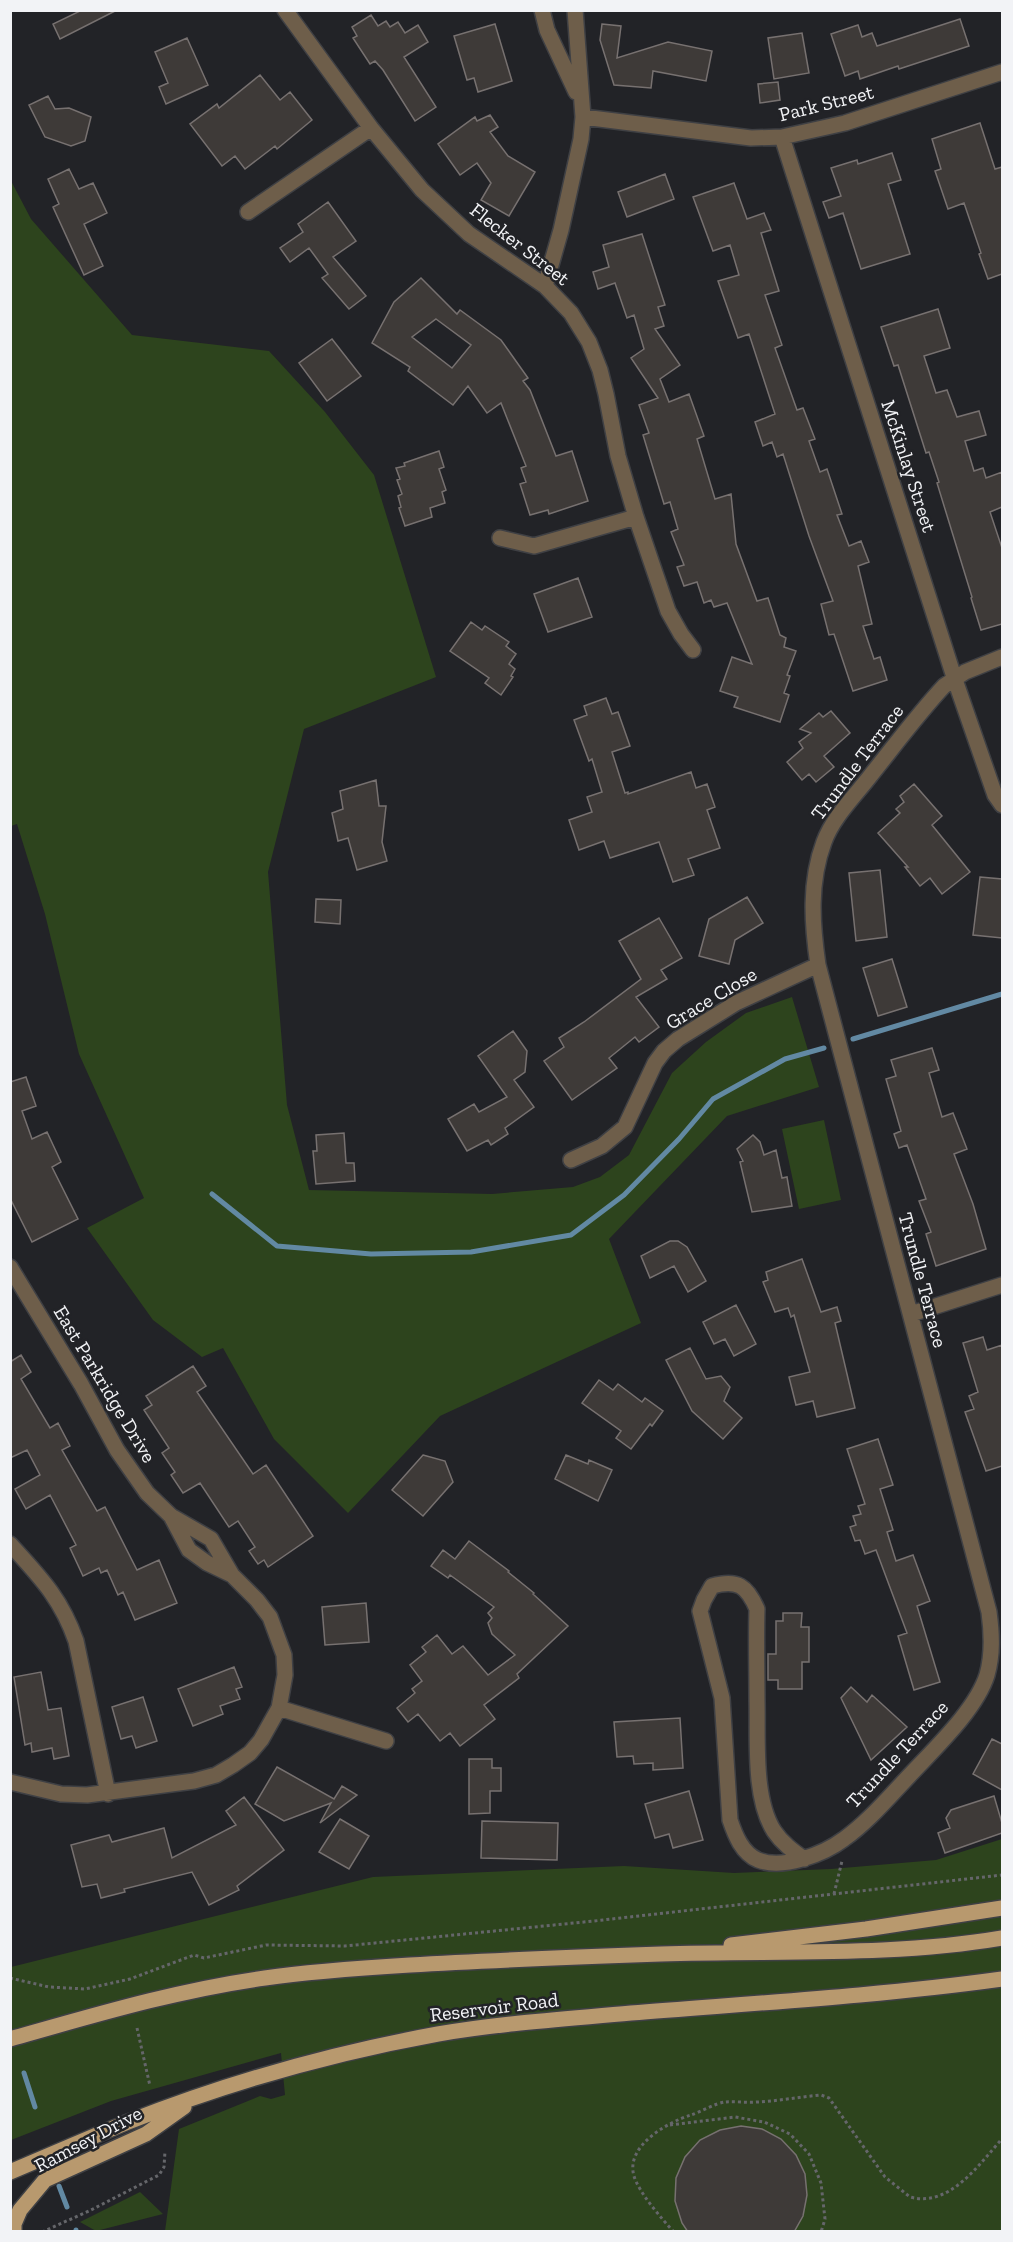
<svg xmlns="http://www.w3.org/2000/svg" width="1013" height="2242" font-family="'Zilla Slab',serif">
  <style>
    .green { fill: #2d441d }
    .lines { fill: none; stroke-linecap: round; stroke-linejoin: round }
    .stream { stroke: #6289a3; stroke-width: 5 }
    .building { fill: #3e3a38; stroke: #777170; stroke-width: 1.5; fill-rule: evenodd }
    .minor-casing { stroke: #3f4044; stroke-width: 18 }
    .major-casing { stroke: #3f4044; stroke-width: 18 }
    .path { stroke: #65666a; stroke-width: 3; stroke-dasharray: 3 3; stroke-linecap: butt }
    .minor { stroke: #6e5e4a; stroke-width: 15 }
    .major { stroke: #b8996e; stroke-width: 15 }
    .labels { text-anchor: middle; stroke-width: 5; stroke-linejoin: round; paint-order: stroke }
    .street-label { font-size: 20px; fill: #f2f3f6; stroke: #222327 }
  </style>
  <rect width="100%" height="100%" fill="#222327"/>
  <path class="green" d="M10,179L31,219L132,335L269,351L325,412L374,475L436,677L304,729L268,872L287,1105L309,1190L492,1194L573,1187L600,1177L629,1155L672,1073L706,1042L746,1013L792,997L819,1087L727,1116L609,1239L641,1323L440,1416L348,1513L274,1439L223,1348L202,1357L153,1320L87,1228L144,1198L79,1054L45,914L17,824L11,826Z
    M824,1120L841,1200L799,1209L782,1129Z
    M1002,1839V2231H165L179,2129L260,2096L271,2099L285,2095L281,2053L111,2101L11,2140V1967L373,1877L624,1866L734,1873L831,1869L936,1860Z
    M140,2192L163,2214L96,2231L80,2222Z"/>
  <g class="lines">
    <path class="stream" d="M853,1039L1002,994
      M212,1194L277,1246L371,1254L471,1252L571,1235L624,1195L679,1139L713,1099L785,1059L824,1048
      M24,2073L35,2107
      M59,2186L67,2207
      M76,2230V2232"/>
  </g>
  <path class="building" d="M82,10H117L60,39L53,24Z
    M371,15L378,26L386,21L390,27L398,22L405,33L418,25L428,42L404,57L436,107L415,121L383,70L375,61L370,64L353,38L357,36L352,27Z
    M960,19L969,46L899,69L898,66L860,79L858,71L845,76L831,34L858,25L862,37L872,33L877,46Z
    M495,24L512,81L478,92L474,78L467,80L454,36Z
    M602,24L621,26L617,58L668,42L712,51L706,81L653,71L651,88L614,85L600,40Z
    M802,33L809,73L774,79L768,38Z
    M187,38L208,85L166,104L159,87L168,83L155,52Z
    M260,75L280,100L290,92L312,120L277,149L275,146L245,169L235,156L222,166L190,124L217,104L219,108Z
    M778,82L780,100L760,103L758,84Z
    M48,96L55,109L69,108L91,117L85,141L71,146L45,137L29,105Z
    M490,115L498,127L490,132L508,156L535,172L509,216L481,200L491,183L477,163L460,175L438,144L475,117L477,121Z
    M980,123L995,169L1002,167V274L988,279L979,254L981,253L964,203L948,209L935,171L941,169L932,139Z
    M892,153L901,180L888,184L910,254L861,269L843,213L829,218L823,202L841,196L831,168L857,160L858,164Z
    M69,169L79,189L93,183L107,213L84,224L103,266L84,275L53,207L59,204L48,179Z
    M665,174L674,199L627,217L618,192Z
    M734,183L747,219L764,213L771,230L761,233L779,291L765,295L782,345L775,348L797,410L803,408L815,439L809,441L820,472L827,469L842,514L837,515L849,546L861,541L869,562L858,566L872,624L863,626L874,659L880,657L887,680L853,691L834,634L829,635L821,604L833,601L809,536L783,454L777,457L772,442L763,446L755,422L775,414L749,334L738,338L718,281L739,275L730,245L713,251L693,197Z
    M328,202L356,241L333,257L366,296L349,309L322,278L328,274L309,248L290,262L280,248L303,232L298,224Z
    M642,234L665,305L658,307L664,326L655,329L680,365L660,379L669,402L689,394L704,436L697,439L715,499L731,494L736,544L757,601L768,598L780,635L786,638L784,647L796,651L787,675L790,676L784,693L789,695L780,722L734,707L738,697L720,691L732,657L752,664L727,603L714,607L711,600L704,603L697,582L684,586L677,567L684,565L671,532L678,529L670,502L664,504L643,435L649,433L639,405L658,398L631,358L644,349L634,315L627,318L615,283L598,289L593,272L609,267L603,245Z
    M421,278L457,314L460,310L501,340L528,378L523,381L530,390L556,456L572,451L588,501L549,514L548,510L530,515L520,484L526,482L521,468L526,466L501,403L487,413L468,386L453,405L408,371L410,367L372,343L394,302ZM436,319L471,345L452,368L412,337Z
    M938,309L950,348L924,356L936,393L947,390L957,417L979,411L986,435L965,441L974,471L983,468L986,478L1002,472V507L990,512L1002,548V624L981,630L971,598L972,597L937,483L939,482L929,452L926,453L898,365L894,366L881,327Z
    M332,339L361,376L327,401L299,363Z
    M439,451L444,467L439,469L446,490L442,492L445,503L430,508L432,517L405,526L399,508L401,507L398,496L402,494L397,480L400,479L396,468L405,466L404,463Z
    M578,578L592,617L548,632L534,594Z
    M471,622L482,630L485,626L509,642L506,646L516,654L509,664L515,669L511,676L513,677L501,695L485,683L489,678L450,651Z
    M606,698L612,714L618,712L630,746L612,752L625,793L628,792V794L691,772L696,788L707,784L715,807L707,810L720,848L688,859L694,875L673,882L659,842L610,858L604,841L579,850L569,820L592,812L587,797L602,792L592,759L589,761L574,720L587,715L584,706Z
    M831,711L850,733L824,756L834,767L816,782L809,774L802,780L787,762L803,748L799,742L811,733L800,729L819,713L823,717Z
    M376,780L379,806H386L382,842L387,861L357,870L348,838L338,841L332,813L343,809L340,791Z
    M914,784L942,816L932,825L970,872L942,894L930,878L920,886L905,867H908L878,833L900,813L896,809L904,802L900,796Z
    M880,870L887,937L856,941L849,873Z
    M980,877L1002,879V938L973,935Z
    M747,897L763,923L735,940L729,964L699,956L709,919Z
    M316,899L341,900L340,924L315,922Z
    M659,918L682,958L661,970L667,979L636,997L659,1027L639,1042L635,1037L609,1058L617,1068L572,1100L544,1061L564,1047L559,1038L584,1022L641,979L619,941Z
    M892,959L907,1007L878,1016L863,968Z
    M513,1031L527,1051L525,1072L514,1080L534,1107L505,1128L508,1134L491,1145L488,1140L467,1151L448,1119L474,1104L479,1112L507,1097L478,1056Z
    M932,1048L939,1070L929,1073L942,1117L953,1113L967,1149L954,1154L973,1204L986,1249L936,1266L926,1234L931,1232L919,1201L926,1199L907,1145L899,1148L894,1134L901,1131L886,1079L896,1076L891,1060Z
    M26,1077L36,1106L22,1111L32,1139L47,1132L61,1162L52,1167L78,1219L32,1242L10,1198V1082Z
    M344,1133L346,1163H354L355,1181L316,1184L313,1151H317L316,1135Z
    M753,1135L760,1142L764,1155L776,1150L782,1178L787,1177L792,1206L752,1212L740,1162L743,1161L737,1149Z
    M670,1241H678L687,1247L706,1281L688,1292L674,1266L650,1278L641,1256Z
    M802,1259L821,1312L837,1307L841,1321L835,1323L855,1408L817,1417L813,1401L796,1405L789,1377L810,1372L794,1315L791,1317L788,1308L775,1312L763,1282L768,1280L766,1272Z
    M736,1305L756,1344L734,1356L725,1339L714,1344L703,1322Z
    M983,1337L987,1350L1002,1345V1466L986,1471L965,1412L974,1409L969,1396L978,1392L963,1343Z
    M690,1348L706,1379L721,1376L730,1387L724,1401L742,1418L723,1439L692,1411L666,1360Z
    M21,1355L31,1372L21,1379L50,1428L58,1423L70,1446L62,1450L97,1511L105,1507L137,1570L159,1560L177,1603L135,1620L123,1592L118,1595L107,1570L101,1573L99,1568L83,1576L70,1548L76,1545L50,1495L26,1509L15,1489L40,1475L27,1450L10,1458V1362Z
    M193,1366L206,1386L197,1392L253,1474L266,1465L313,1536L268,1567L264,1560L258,1564L249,1551L255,1547L238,1521L229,1527L200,1483L183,1493L171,1475L175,1472L162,1453L169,1448L144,1410L152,1405L146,1396Z
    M599,1380L613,1390L618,1384L642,1402L645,1398L663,1411L652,1426L650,1424L631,1449L616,1438L621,1431L582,1403Z
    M878,1439L893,1485L880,1489L893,1530L887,1532L896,1561L913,1555L930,1601L917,1606L940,1682L914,1690L898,1636L907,1633L876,1550L865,1554L860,1540L855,1541L850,1527L856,1525L853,1516L861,1514L858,1506L865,1504L847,1449Z
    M423,1455L445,1461L453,1482L423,1516L392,1490Z
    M566,1455L588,1464L589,1460L612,1470L598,1501L555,1479Z
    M469,1541L509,1571L508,1572L534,1593L533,1594L568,1626L517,1674L519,1678L484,1705L495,1719L460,1746L450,1733L440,1741L418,1714L408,1722L397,1708L415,1693L412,1689L422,1681L410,1665L426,1652L422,1647L437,1635L452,1654L463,1646L488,1675L515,1655L492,1634L488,1623L492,1618L488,1613L494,1607L450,1575L448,1578L431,1566L443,1550L455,1559Z
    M366,1603L369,1642L325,1645L322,1607Z
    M783,1613H802L801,1627H809V1662H802V1689H778V1680H768V1654H776V1621H783Z
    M234,1667L242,1687L236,1689L240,1699L220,1706L223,1714L193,1726L178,1689Z
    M41,1672L48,1710L61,1708L69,1756L54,1759L52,1748L32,1752L31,1743L25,1745L14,1677Z
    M851,1687L867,1702L872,1695L907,1727L871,1760L841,1698Z
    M143,1697L157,1741L136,1748L132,1736L121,1739L112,1707Z
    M680,1718L683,1768L653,1770V1763L634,1764L633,1756L617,1757L614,1722Z
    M992,1739L1002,1744V1790L973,1774Z
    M469,1759H492V1768H501V1791H490V1813L469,1814Z
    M277,1767L334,1799L342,1786L357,1795L320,1823L331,1803L284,1821L255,1804Z
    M689,1791L703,1840L673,1848L669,1834L655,1838L645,1804Z
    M994,1796L1002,1823V1833L945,1853L938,1833L950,1828L946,1818L951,1810Z
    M244,1797L284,1850L237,1886L239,1890L209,1905L192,1872L124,1889L125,1892L101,1898L97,1884L82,1887L71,1845L109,1835L112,1842L164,1828L172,1858L236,1825L226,1811Z
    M340,1819L369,1836L349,1869L319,1852Z
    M482,1821L558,1823L557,1860L481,1858Z
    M741,2126L762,2129L781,2139L796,2155L805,2174L807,2195L803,2216L794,2232H688L682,2223L675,2201L676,2178L685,2157L700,2140L720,2130Z"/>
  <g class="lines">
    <defs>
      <path id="minor" d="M285,10L371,128L422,190L469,234L545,286L571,313L589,342L600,370L606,394L618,456L636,517L668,611L681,634L693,650
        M542,10L547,30L576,92
        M583,117L751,138L782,137L845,123L1002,72
        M782,137L954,677L995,795L1002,805
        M248,212L371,128
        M545,286L561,230L581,139L583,117L575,10
        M500,538L534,546L636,517
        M571,1160L602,1146L625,1127L655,1063L664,1051L678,1039L736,1003L818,965
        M10,1267L81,1384L117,1450L147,1493L171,1516L211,1539L232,1575L257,1600L270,1617L284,1655L285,1675L279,1708L261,1740L250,1753L233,1765L216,1775L194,1781L87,1795L61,1794L10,1782
        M911,1314L1002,1285
        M171,1516L189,1550L207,1563L232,1575
        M10,1544C40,1577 61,1598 76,1641L108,1794
        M279,1708L386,1741
        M804,1859C793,1851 782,1843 774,1831C753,1798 758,1739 757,1701C757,1671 756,1640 757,1609C747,1586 738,1579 712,1586L704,1600L700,1611L722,1698L730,1820C735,1835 742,1853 758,1860C783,1870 824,1854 844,1839C868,1822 889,1797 909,1776C934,1749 976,1710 987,1675C993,1654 992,1634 989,1612L818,965C812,924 809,882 824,842C833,817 855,796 871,775C895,745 918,714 944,686L965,672L1002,657"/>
      <path id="major" d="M731,1945L866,1929L1002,1908
        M10,2039C95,2015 178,1990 265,1978C313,1971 361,1968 410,1965C494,1960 577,1957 661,1954C774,1950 890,1957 1002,1938
        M10,2172C50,2155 89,2138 128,2122C227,2083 333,2053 438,2034C502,2023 566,2019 631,2013C755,2003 879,1996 1002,1979
        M14,2232V2224L20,2210L45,2180L146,2134L184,2107"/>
    </defs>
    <use href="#minor" class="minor-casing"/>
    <use href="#major" class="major-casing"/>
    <path class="path" d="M834,1894L842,1861
      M10,1978L49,1987L85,1989L130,1979L194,1955L204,1958L266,1945L345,1946L594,1921L1002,1875
      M137,2028L150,2086
      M670,2125L735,2117L764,2122L790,2134L809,2154L821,2183L825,2219L821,2232
      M42,2232L89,2211L159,2175L164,2167L165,2151
      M674,2232C662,2219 639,2193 634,2176C625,2146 668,2122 691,2115C700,2112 716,2103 725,2102C735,2101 746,2103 757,2102C778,2101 799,2097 821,2095L829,2098L885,2177L910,2197C950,2208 979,2164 1002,2139"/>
    <use href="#minor" class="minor"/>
    <use href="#major" class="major"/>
  </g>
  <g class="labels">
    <g class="street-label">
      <text transform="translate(826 103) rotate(-14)" y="7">Park Street</text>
      <text transform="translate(520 244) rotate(38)" y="7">Flecker Street</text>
      <text transform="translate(909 466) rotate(72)" y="7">McKinlay Street</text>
      <text transform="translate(857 762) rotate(-53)" y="7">Trundle Terrace</text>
      <text transform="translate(711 998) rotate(-31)" y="7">Grace Close</text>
      <text transform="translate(923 1280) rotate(75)" y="7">Trundle Terrace</text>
      <text transform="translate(105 1384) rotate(59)" y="7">East Parkridge Drive</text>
      <text transform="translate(897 1754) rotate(-47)" y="7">Trundle Terrace</text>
      <text transform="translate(494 2007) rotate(-7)" y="7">Reservoir Road</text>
      <text transform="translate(88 2139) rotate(-28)" y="7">Ramsey Drive</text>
    </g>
  </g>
  <rect width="1013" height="2242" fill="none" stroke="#f2f3f6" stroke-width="24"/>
</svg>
